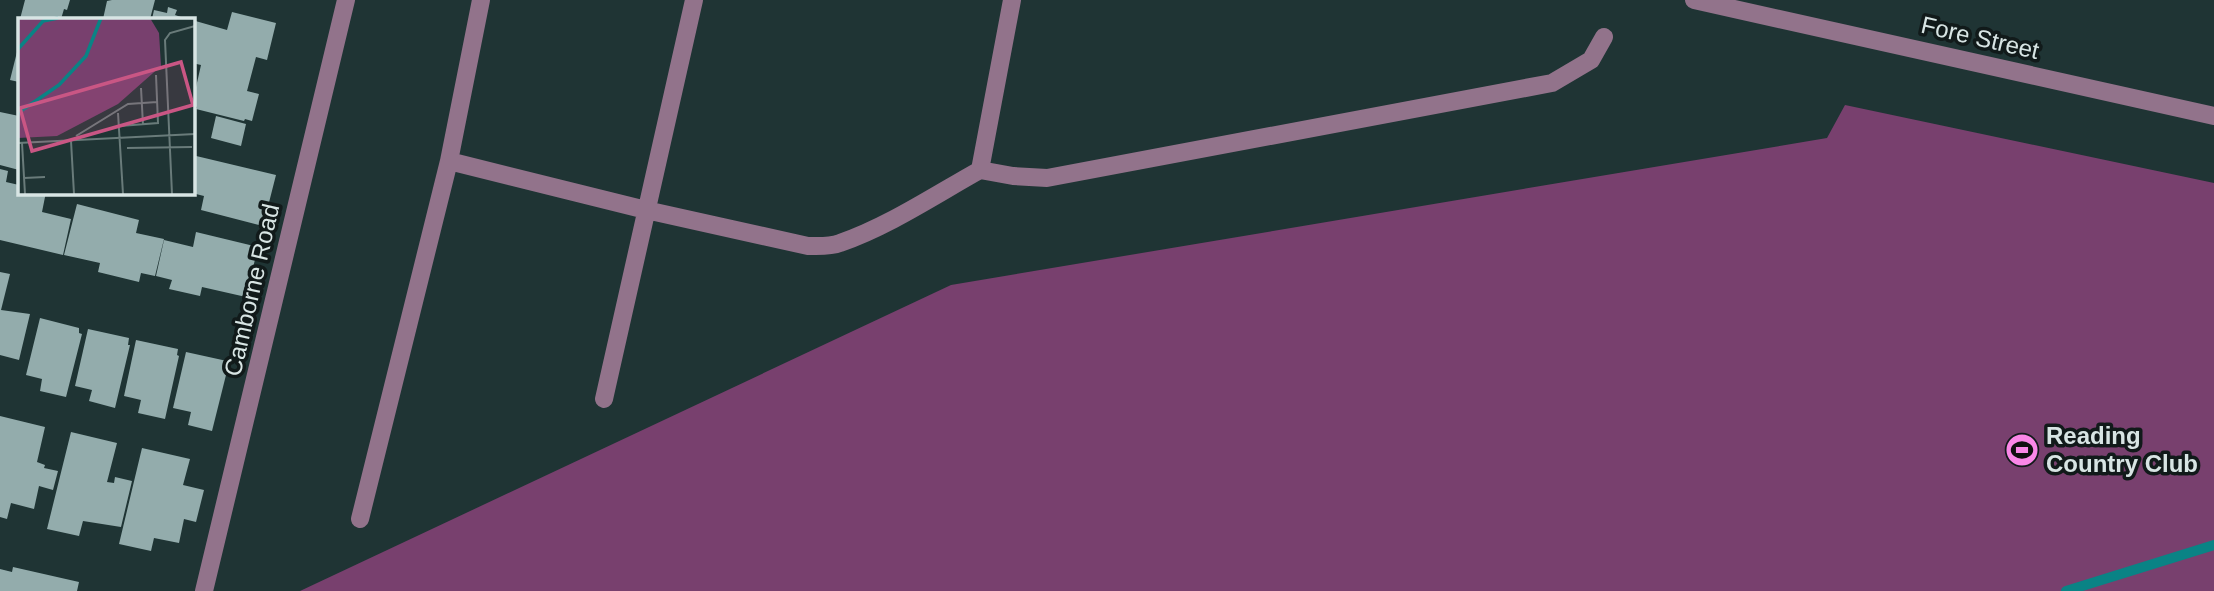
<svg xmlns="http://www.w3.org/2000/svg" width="2214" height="591" font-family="Helvetica,sans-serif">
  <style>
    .green { fill: #78406e }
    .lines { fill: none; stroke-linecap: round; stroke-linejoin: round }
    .stream { stroke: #0a8385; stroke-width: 10 }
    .building { fill: #93acac }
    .minor { stroke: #92738b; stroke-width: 18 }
    .labels { text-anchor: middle; stroke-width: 7; stroke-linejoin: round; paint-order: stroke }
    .street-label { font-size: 24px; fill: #d8e5e4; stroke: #111a1a }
    .poi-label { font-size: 24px; font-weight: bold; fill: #d8e5e4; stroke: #111a1a; text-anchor: start }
    .inset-river { fill: none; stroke: #0a8385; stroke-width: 3.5 }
    .inset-road { fill: none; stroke: #697b7a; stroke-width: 2 }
    .view { fill: #c95684; fill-opacity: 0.15; stroke: #c95684; stroke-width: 3.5 }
    .inset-edge { fill: none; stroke: #d8e5e4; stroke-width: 3.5 }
  </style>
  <rect width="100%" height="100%" fill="#1f3434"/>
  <path class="green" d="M1845,105L2214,183V591H300L951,285L1827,138Z"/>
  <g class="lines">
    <path class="stream" d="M2066,591L2214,545"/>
  </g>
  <path class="building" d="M25,0H70L67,10L64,9L61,19H20Z
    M112,0H155L150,19H103L107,1Z
    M168,7L177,10L175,15L187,19H152L154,10L167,13Z
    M232,12L276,23L267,60L256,57L247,91L259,94L252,121L245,119L244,121L196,109L197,107L192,105L201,65L192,63V20L227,30Z
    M18,48H19V82L10,80Z
    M0,112L19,116V170L0,165Z
    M216,116L246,124L241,146L211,138Z
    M192,155L276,175L263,226L201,210L204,196L192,193Z
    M0,169L8,171L6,182L19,185V192H46L42,212L71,219L63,255L0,240Z
    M77,204L139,220L136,233L164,239L155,276L141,273L139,282L98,272L100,263L64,255Z
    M196,232L258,247L246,297L202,287L200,296L169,289L172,280L156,276L164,240L193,247Z
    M0,272L10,274L1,310L30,314L19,360L0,355Z
    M40,318L79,328V333L82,334L66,397L40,391L42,379L26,375Z
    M88,329L129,338L128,345H130L115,408L89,401L92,390L75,386Z
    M136,340L178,349L177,355L179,356L165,419L138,413L141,400L124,396Z
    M186,352L227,361L225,366L228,367L212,431L188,425L191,412L173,408Z
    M0,416L45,427L37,462L45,465L44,468L58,471L53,490L39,486L34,509L11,503L7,519L0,517Z
    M71,432L117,443L107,482L114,483L115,477L132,481L121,527L83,521L79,536L47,529Z
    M142,448L190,459L183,485L204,490L196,522L184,519L179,543L154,538L151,551L119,544Z
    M13,567L79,582L77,591H0V569L12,572Z"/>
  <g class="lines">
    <path class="minor" d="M1694,0L2214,116
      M449,161L646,210L808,246C818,246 830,247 840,243C889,226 935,195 980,170L1013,176L1047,178L1552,83L1591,60L1604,37
      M980,170L1012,0
      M604,399L694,0
      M360,519L449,161L481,0
      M204,591L346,0"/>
  </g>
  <defs>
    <symbol id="stadium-disc" viewBox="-11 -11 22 22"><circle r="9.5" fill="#fa87e7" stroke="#111a1a"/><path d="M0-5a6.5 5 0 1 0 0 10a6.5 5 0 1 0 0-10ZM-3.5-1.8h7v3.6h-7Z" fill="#111"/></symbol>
  </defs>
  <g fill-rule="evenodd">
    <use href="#stadium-disc" x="2003" y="431" width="38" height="38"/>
  </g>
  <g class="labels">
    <g class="street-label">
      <text transform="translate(1980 38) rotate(13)" y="8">Fore Street</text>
      <text transform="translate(252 290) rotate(-77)" y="8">Camborne Road</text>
    </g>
    <g class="poi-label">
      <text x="2046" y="444">Reading<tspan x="2046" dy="28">Country Club</tspan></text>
    </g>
  </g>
  <g transform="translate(18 18)">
    <rect width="177" height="177" fill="#1f3434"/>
    <path d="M0,0H132L141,15L143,48L100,86L39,118L0,120Z" fill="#78406e"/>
    <path class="inset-river" d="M0,31L25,3L40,0M0,95L41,67L68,38L83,0"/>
    <path class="inset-road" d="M123,70L125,107M100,95L105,176M102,108L140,105L138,57M58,118L110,86L139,84M53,123L56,176M0,125L177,116M4,125L7,176M109,130L174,129M6,160L27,159M154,176L147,22L152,15L177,8"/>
    <path class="view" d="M163,44L175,87L14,133L2,90Z"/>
    <rect width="177" height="177" class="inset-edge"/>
  </g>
</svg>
